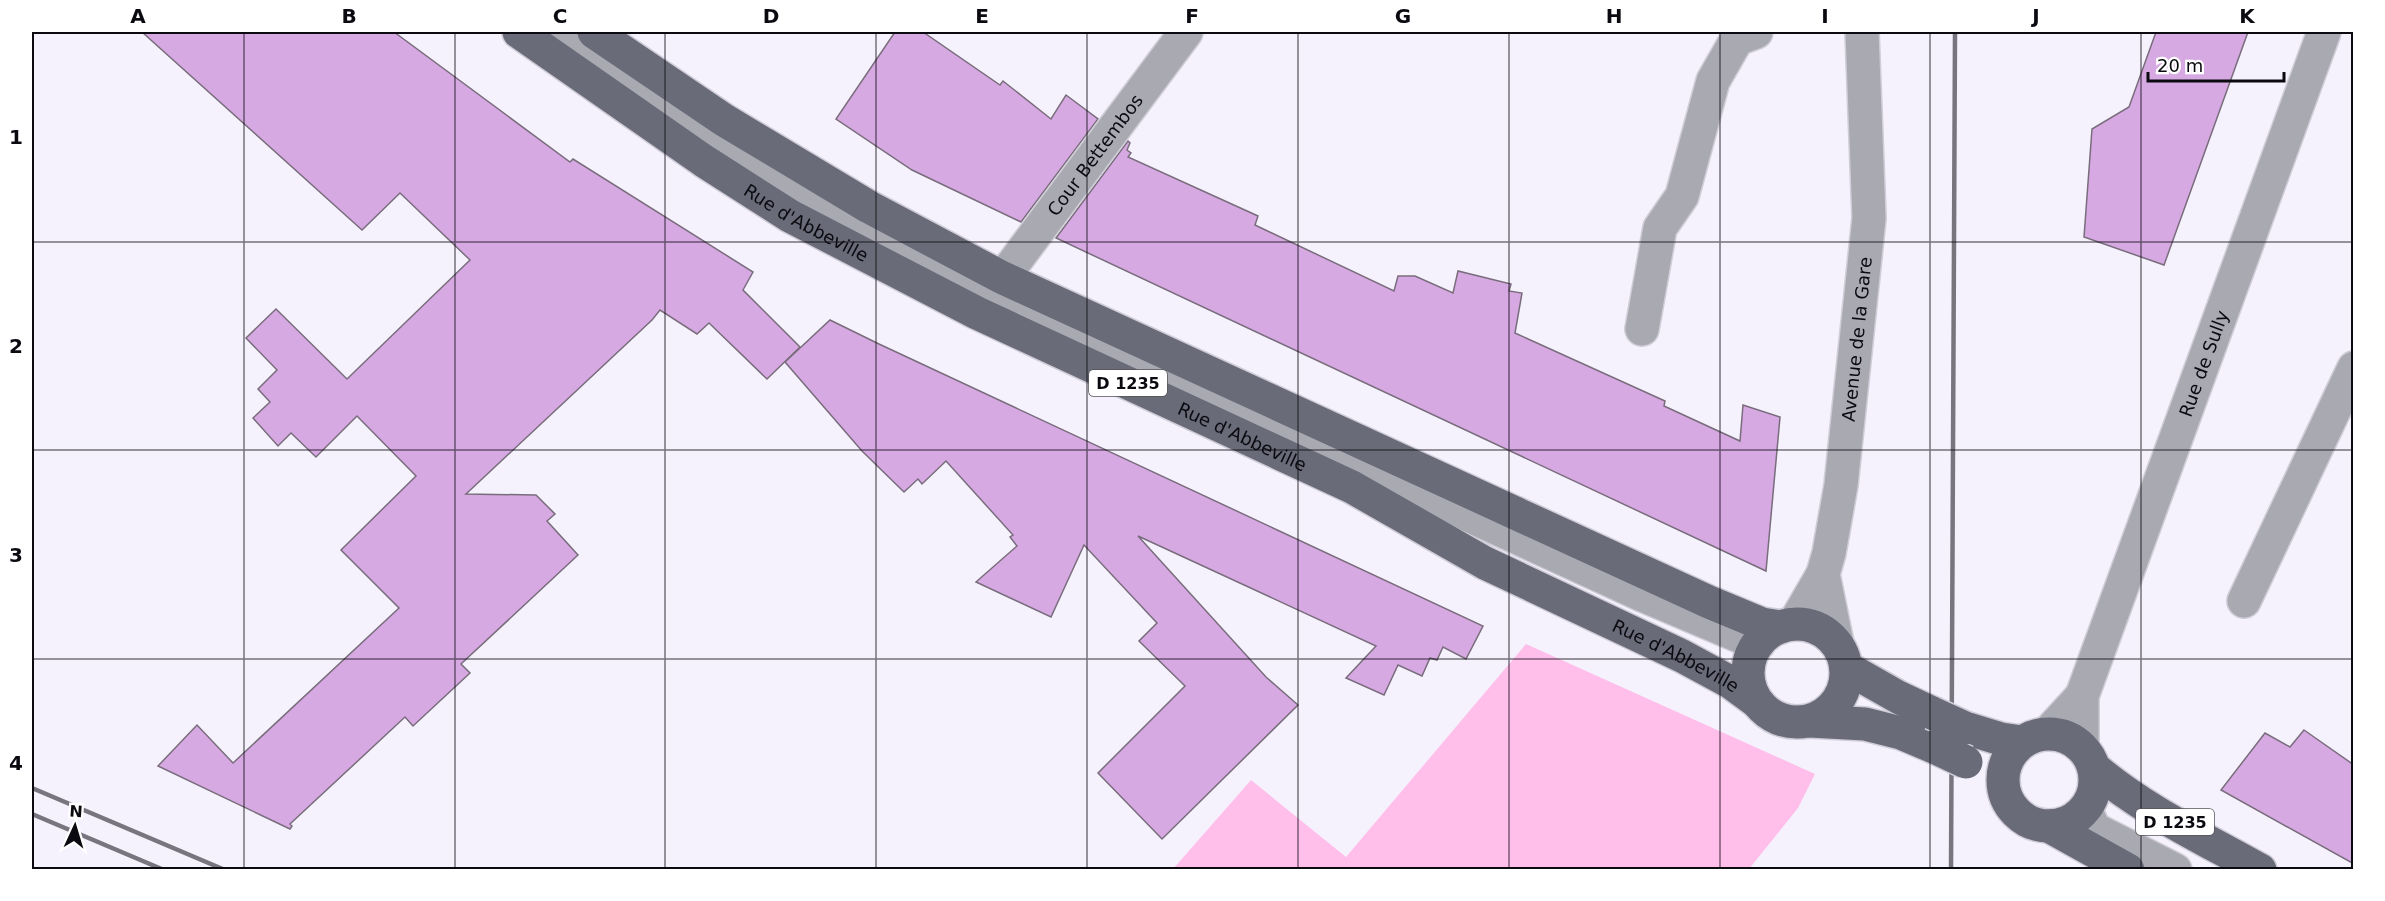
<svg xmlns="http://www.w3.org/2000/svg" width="2385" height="901" font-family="'DejaVu Sans',sans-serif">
	<rect width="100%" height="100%" fill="#f5f2fe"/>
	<path fill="#ffbfea" d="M1526,644L1815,774L1798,808L1749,869H1173L1251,780L1346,857Z"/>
	<g fill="#d7a9e3" stroke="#796d7c" stroke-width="1.5">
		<path d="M142,32H394L570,162L573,159L753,272L743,290L800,347L767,379L709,323L697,334L660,310L652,320L466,494L536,495L555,514L547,521L578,555L461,664L470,673L413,726L405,717L290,824L292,826L290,829L158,766L197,725L233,763L399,608L341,550L416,476L357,416L316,457L291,433L278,446L253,418L270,402L258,389L277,370L246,338L276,309L347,379L470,260L400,193L362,230Z"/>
		<path d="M895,32H923L1000,85L1003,81L1051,119L1066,95L1098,119L1021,222L912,170L836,119Z"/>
		<path d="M2156,32H2248L2164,265L2084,237L2092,129L2129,107Z"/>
		<path d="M1128,141L1130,143L1127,150L1131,153L1128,157L1258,216L1255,225L1394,291L1398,276H1415L1453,293L1458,271L1511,284L1509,291L1522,293L1515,333L1665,401L1664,406L1740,441L1743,405L1780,417L1766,571L1056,238Z"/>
		<path d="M830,320L879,344L1483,626L1466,659L1443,647L1437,660L1430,658L1422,676L1398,665L1384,695L1346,678L1376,646L1138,536L1266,677L1298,705L1162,839L1098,773L1185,686L1139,641L1157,623L1084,545L1051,617L976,582L1017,546L1010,537L1013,535L946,461L922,484L918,479L904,492L862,451L785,362Z"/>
		<path d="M2304,730L2354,765V864L2221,790L2265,733L2290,747Z"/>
	</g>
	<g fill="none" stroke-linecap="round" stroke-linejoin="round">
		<defs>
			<g id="minor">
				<path d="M556,32L709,141L771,179L989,295L1640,594L1758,644"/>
				<path id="s1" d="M987,299L1186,32"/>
				<path d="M1642,329L1660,228L1682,196L1713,81L1737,39L1756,32"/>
				<path d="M2244,601L2354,368"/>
				<path d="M1794,624L1823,574"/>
				<path id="s2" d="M1837,643L1823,574L1829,553L1841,485L1869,218L1862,32"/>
				<path d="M2048,733L2082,696"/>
				<path id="s3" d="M2082,747V696L2324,32"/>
				<path d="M2085,809L2094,829L2175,870"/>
			</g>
			<g id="major">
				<path id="s4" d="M519,32L704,161L790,216L977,313L1352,487L1485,563L1682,656L1730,682L1756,701"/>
				<path d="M594,32L724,120L869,207L1001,277L1709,602L1762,624L1781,627"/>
				<circle cx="1797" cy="673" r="49"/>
				<path d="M1847,668L1898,697L1932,713"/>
				<path d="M1810,721L1865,724L1901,733L1934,747"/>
				<path d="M1965,728L2001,739L2022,742"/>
				<circle cx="2049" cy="780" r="46"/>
				<path d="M2094,768C2143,810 2203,838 2260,870"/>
				<path d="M2049,826L2128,870"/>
			</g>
		</defs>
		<use href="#minor" stroke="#d0cdd8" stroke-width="36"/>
		<use href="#major" stroke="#d0cdd8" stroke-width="36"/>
		<use href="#minor" stroke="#a8a9b1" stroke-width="33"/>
		<use href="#major" stroke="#696b79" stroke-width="33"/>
		<g stroke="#78757e" stroke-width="4.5">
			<path d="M32,788L225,870"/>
			<path d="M32,814L164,870"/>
			<path d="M1951,870L1955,32"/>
		</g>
		<defs>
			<g id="major-bridge">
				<path d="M1932,713L1965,728"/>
				<path d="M1934,747L1966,762"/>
			</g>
		</defs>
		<use href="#major-bridge" stroke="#d0cdd8" stroke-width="36" stroke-linecap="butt"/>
		<use href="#major-bridge" stroke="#696b79" stroke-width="33"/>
	</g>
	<path fill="none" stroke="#0c0a11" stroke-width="1.5" stroke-opacity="0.55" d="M244,32V870M455,32V870M665,32V870M876,32V870M1087,32V870M1298,32V870M1509,32V870M1720,32V870M1930,32V870M2141,32V870M32,242H2354M32,450H2354M32,659H2354"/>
	<g text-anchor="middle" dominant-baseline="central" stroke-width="4.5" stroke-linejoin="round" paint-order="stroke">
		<g fill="#fff" stroke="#555458" stroke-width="1.5">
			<rect x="1089" y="370" width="78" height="26" rx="4.5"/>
			<rect x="2136" y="809" width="78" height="26" rx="4.5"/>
		</g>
		<g font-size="16" font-weight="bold" fill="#0c0a11">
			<text x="1128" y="383">D 1235</text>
			<text x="2175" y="822">D 1235</text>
		</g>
		<g font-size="18" fill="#0c0a11" stroke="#fff">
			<text stroke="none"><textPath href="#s1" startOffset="180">Cour Bettembos</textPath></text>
			<text stroke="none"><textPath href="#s4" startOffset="345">Rue d'Abbeville</textPath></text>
			<text stroke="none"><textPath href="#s2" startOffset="308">Avenue de la Gare</textPath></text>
			<text stroke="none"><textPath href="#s3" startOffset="405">Rue de Sully</textPath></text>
			<text stroke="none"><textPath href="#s4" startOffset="831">Rue d'Abbeville</textPath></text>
			<text stroke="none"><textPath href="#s4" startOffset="1317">Rue d'Abbeville</textPath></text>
		</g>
	</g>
	<rect width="2385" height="901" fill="none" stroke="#ffffff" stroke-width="66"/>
	<g transform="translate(75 826) rotate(4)" stroke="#ffffff" stroke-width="4.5" paint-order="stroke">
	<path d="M0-4.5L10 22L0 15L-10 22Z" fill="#0c0a11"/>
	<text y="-9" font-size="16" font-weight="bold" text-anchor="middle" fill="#0c0a11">N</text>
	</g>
	<path d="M2148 72v9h136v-9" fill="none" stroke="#0c0a11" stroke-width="3"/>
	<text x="2157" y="72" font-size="18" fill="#0c0a11" stroke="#ffffff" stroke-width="4.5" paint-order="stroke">20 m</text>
	<rect x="33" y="33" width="2319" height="835" fill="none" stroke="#0c0a11" stroke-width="2"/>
	<g font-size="20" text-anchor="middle" font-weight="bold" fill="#0c0a11">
		<text x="138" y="23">A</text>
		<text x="349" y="23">B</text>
		<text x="560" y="23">C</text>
		<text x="771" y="23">D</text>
		<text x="982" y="23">E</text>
		<text x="1192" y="23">F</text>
		<text x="1403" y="23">G</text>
		<text x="1614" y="23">H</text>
		<text x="1825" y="23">I</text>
		<text x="2036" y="23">J</text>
		<text x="2247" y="23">K</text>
		<text x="16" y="144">1</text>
		<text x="16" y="353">2</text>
		<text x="16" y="562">3</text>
		<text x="16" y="770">4</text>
	</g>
</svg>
